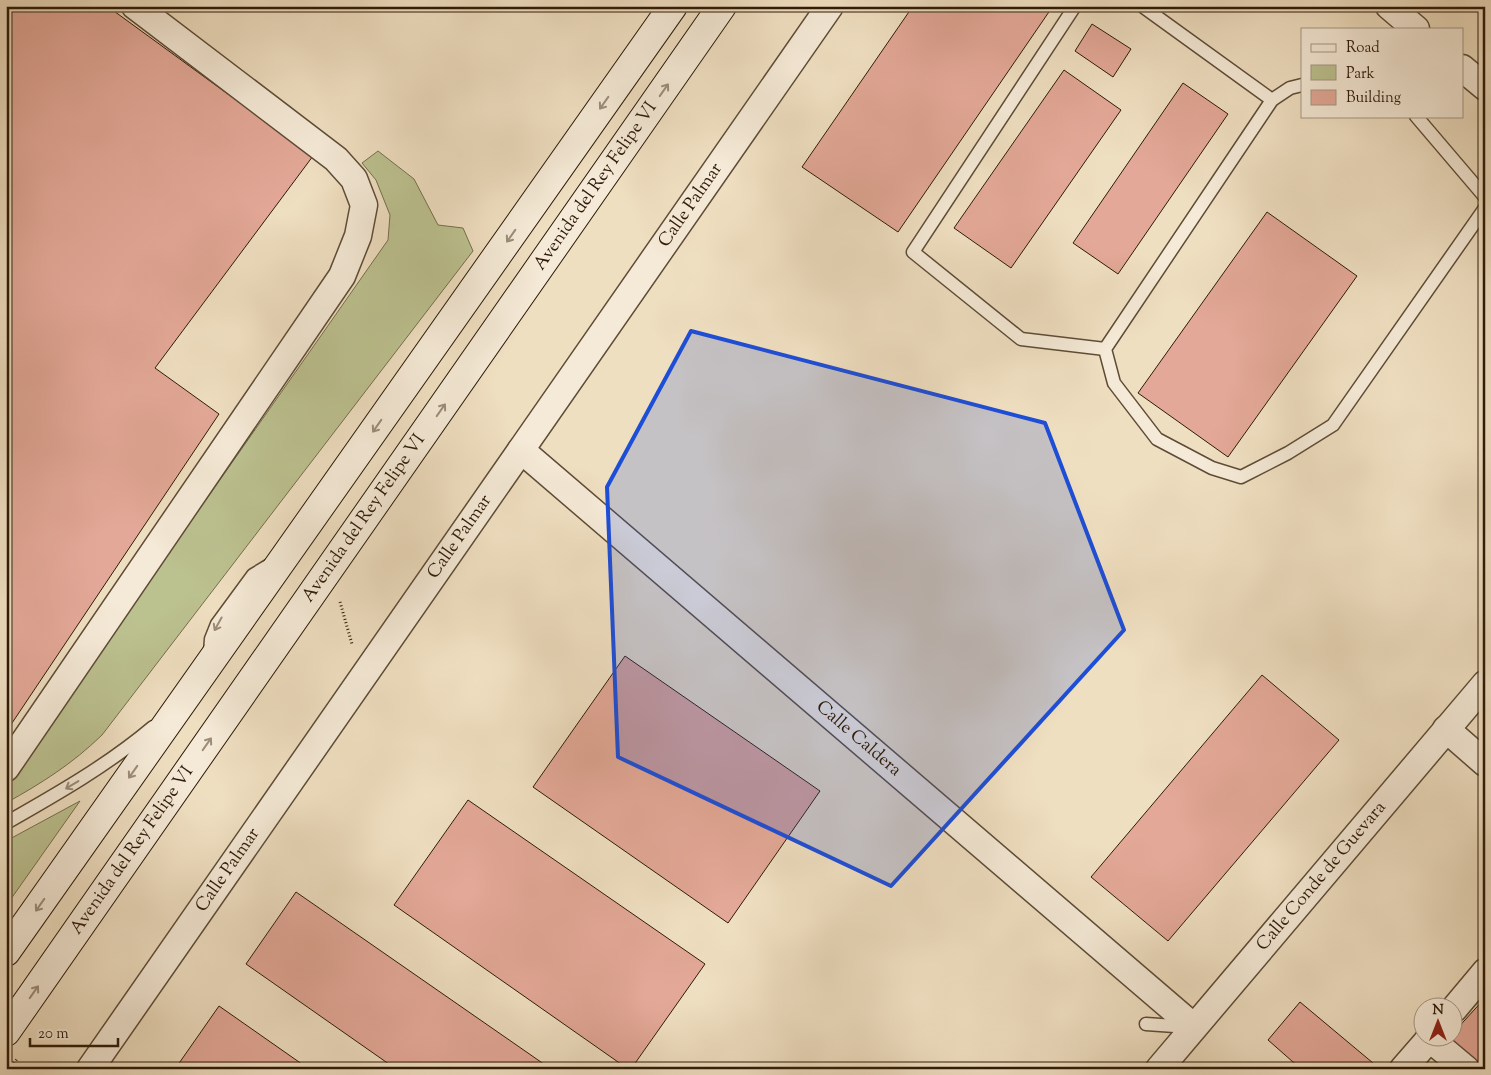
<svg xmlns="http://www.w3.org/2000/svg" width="1491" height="1075" font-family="'Sorts Mill Goudy',serif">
	<rect width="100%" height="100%" fill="#efdfc1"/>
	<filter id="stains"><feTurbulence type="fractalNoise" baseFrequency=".004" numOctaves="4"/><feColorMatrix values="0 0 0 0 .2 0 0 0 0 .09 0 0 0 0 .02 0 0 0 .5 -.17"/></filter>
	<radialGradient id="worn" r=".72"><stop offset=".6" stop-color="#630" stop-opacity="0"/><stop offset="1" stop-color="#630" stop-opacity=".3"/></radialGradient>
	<g fill="#bcc190" stroke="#756e4c">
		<path d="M378,151L414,179L438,225L463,228L473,251L102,735C72,764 42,783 6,803V785L388,240L390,215L376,180L362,163Z"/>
		<path d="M80,801L6,906V841Z"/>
	</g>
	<g fill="#e3a897" stroke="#2e1b09">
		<path d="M6,6H107L313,156L155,368L219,414L6,732Z"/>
		<path d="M913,6H1053L898,232L802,167Z"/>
		<path d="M1092,24L1131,49L1113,77L1075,51Z"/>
		<path d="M1064,70L1121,110L1011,268L954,228Z"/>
		<path d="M1183,83L1228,114L1118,274L1073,243Z"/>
		<path d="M1267,212L1357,276L1228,457L1138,393Z"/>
		<path d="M625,656L820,791L728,923L533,787Z"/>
		<path d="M1262,675L1339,740L1168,941L1091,877Z"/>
		<path d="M468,800L705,964L631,1069H628L394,905Z"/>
		<path d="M296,892L551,1069H396L246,964Z"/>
		<path d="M1485,998V1068L1448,1038H1454V1032Z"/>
		<path d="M1300,1002L1373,1063L1369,1069H1301L1268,1040Z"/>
		<path d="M219,1006L309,1069H175Z"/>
	</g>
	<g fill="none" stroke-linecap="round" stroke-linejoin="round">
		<defs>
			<g id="lane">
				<path d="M1075,6L913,252L1021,339L1105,349"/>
				<path d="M1142,6L1272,100"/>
				<path d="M1302,85L1290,88L1272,100L1105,349L1114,383L1157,439L1212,468L1241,477L1288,453L1333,425L1485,208"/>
				<path d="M1416,116L1485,197"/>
				<path d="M210,653L211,639L217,624L253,575L271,564"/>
				<path d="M6,823C57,794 108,765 153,727"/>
				<path d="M1146,1024L1189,1027"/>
			</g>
			<g id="street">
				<path d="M1389,6L1416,29"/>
				<path d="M1462,68L1485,87"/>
				<path id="s1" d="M521,450L1194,1027"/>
				<path d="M1446,729L1485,763"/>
				<path d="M6,768L342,276L358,236L364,205L354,179L336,159L135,6"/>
				<path d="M1454,1009L1485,972"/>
				<path d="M1429,1038L1466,1069"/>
				<path id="s2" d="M90,1069L830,6"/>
				<path id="s3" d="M1159,1069L1485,684"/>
				<path d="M1403,1069L1430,1038"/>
			</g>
			<g id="secondary">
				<path d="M6,952L673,6"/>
				<path id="s4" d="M6,1032L722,6"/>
			</g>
		</defs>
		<use href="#lane" stroke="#5e4c37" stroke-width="15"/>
		<use href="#street" stroke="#5e4c37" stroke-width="29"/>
		<use href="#secondary" stroke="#2e1b09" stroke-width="30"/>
		<g stroke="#2e1b09" stroke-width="3" stroke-dasharray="1 2.5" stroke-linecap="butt">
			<path d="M340,602L352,644"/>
			<path d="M10,1069L17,1059"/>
		</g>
		<use href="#lane" stroke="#f5ead7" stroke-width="12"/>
		<use href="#street" stroke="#f5ead7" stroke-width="26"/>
		<use href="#secondary" stroke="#f5ead7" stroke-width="28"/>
	</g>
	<defs><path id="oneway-shaft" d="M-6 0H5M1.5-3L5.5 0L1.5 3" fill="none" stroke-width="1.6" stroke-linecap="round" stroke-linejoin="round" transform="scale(1.25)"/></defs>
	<g stroke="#9b8d7a">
		<use href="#oneway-shaft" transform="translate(664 90) rotate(-55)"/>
		<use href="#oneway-shaft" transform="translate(604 103) rotate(125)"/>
		<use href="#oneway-shaft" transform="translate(511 236) rotate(125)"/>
		<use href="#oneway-shaft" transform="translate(441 410) rotate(-55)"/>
		<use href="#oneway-shaft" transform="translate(377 426) rotate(125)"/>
		<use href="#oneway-shaft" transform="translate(218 624) rotate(119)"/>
		<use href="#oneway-shaft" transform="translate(207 744) rotate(-55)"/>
		<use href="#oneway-shaft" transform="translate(133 772) rotate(125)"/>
		<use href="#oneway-shaft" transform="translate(72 785) rotate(149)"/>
		<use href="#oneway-shaft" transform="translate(40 905) rotate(125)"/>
		<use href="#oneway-shaft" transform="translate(34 992) rotate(-55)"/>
	</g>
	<path fill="#1d4ed8" fill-opacity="0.2" stroke="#1d4ed8" stroke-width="4" stroke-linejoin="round" d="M691,331L1045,423L1124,630L891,886L618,757L607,487Z"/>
	<g text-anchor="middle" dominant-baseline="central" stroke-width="5" stroke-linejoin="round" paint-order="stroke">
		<g font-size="18" fill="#2e1b09" stroke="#f5ead7">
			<text stroke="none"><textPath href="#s4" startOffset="1031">Avenida del Rey Felipe VI</textPath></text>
			<text stroke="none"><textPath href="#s2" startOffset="1052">Calle Palmar</textPath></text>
			<text stroke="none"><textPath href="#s4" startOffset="626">Avenida del Rey Felipe VI</textPath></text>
			<text stroke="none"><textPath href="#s2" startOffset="648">Calle Palmar</textPath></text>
			<text stroke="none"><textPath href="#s1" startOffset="444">Calle Caldera</textPath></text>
			<text stroke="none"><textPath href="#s4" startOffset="221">Avenida del Rey Felipe VI</textPath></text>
			<text stroke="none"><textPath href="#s2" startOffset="242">Calle Palmar</textPath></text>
			<text stroke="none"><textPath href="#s3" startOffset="252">Calle Conde de Guevara</textPath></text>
		</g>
	</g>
	<rect width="1491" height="1075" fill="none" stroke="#efdfc1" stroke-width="25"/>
	<rect x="8" y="8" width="1476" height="1060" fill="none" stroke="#2e1b09" stroke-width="2.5"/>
	<rect x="12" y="12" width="1466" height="1050" fill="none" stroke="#2e1b09"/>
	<rect x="1301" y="28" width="162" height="90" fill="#f5ead7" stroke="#a59785"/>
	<rect x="1311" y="44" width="25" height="8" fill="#f5ead7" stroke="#a59785"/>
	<text x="1346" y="52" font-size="15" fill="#2e1b09">Road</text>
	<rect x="1311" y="65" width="25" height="15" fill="#bcc190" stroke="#a59785"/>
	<text x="1346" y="78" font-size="15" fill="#2e1b09">Park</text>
	<rect x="1311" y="90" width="25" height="15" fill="#e3a897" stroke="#a59785"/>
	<text x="1346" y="102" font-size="15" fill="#2e1b09">Building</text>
	<g transform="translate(1438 1022)"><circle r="24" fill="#f5ead7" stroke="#a59785"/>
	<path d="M0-4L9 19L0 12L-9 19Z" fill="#8f2418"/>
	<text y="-8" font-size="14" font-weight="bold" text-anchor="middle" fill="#2e1b09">N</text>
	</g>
	<path d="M30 1038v8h88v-8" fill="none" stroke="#2e1b09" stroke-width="2.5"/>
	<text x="38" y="1038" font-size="15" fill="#2e1b09" stroke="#f5ead7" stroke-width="4" paint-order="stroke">20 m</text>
	<rect width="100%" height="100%" filter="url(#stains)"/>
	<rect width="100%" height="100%" fill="url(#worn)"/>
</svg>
